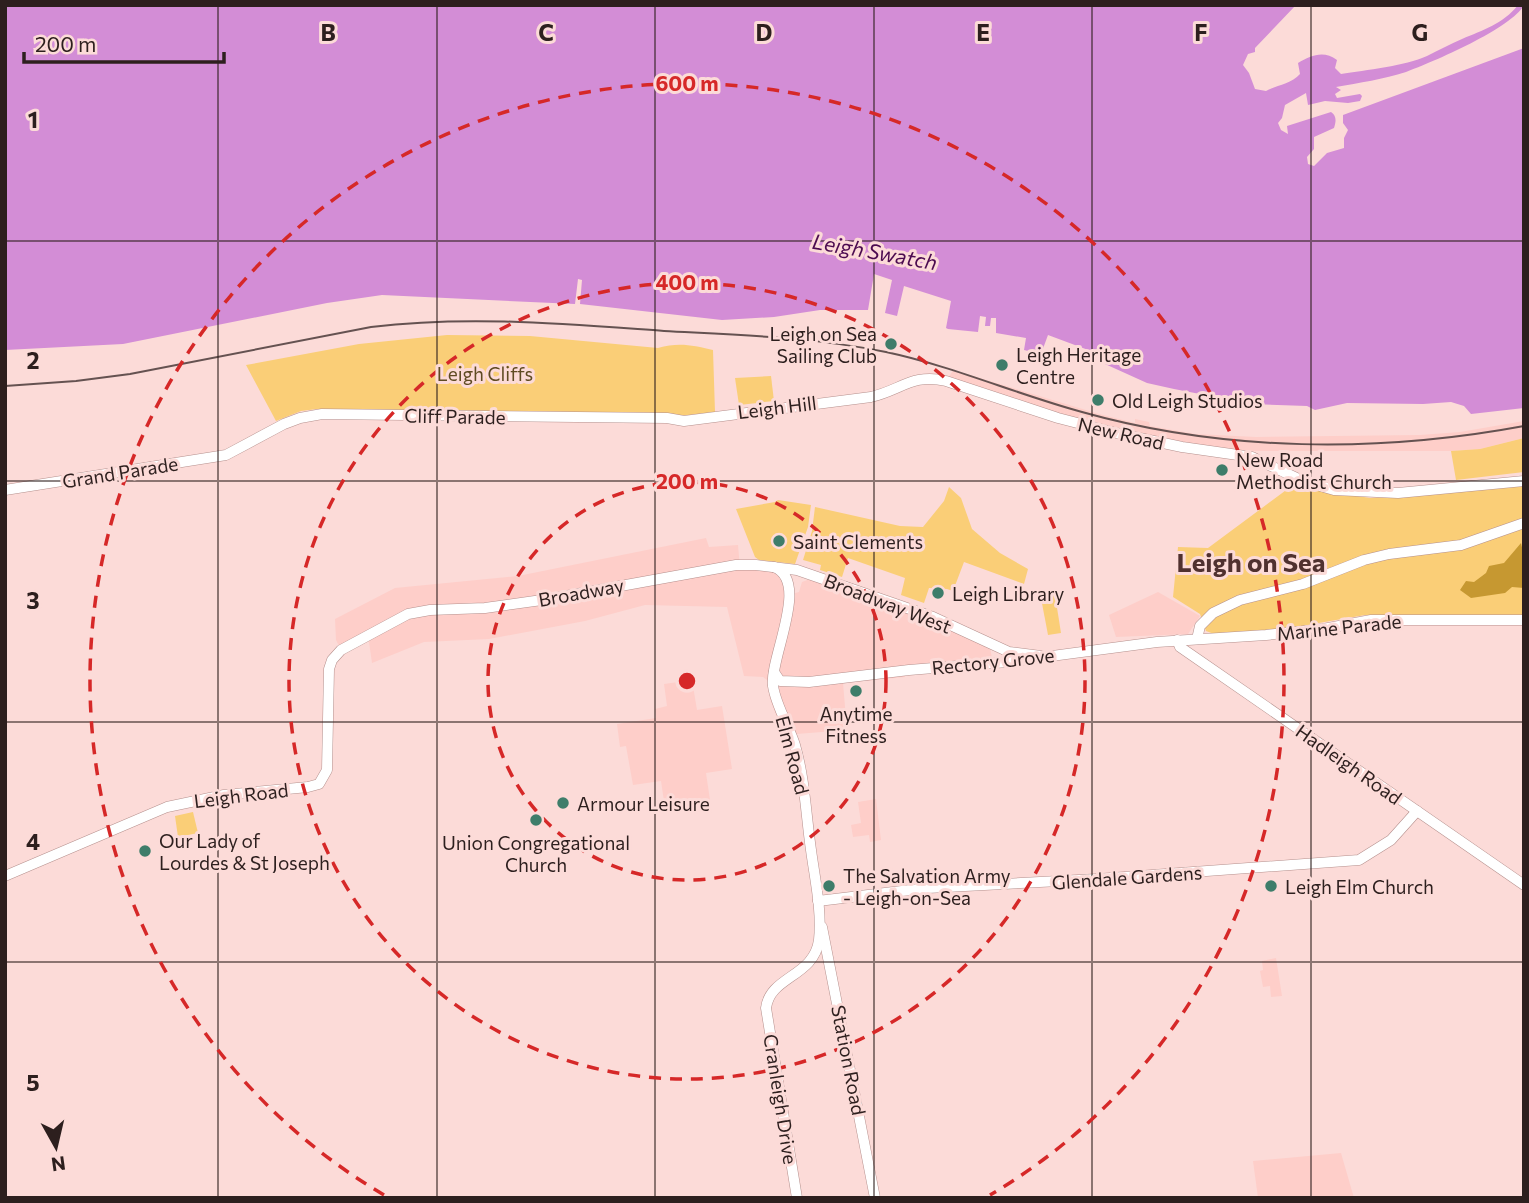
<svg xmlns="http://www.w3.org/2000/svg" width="1529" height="1203" font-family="Commissioner,sans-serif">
	<rect width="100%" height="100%" fill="#fcdbd8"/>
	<g fill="#fecec9">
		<path d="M953,370L1099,414L1135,423V419L1149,422L1150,426L1195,434L1256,437L1420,435L1460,432L1524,421V438L1480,449L1451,451H1254L1207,447L1090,423L948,379Z"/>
		<path d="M706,538L709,547L738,545L740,568L775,571L785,577L788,595L799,592L802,582L810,579L889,605L978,639L990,648L993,663L909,670L905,677L843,683L847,730L784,735L770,699L767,680L763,677L744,676L727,607L645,605L585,621L489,639L424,642L372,663L368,635L341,650L336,640L335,619L395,588L518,576Z"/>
		<path d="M1158,592L1200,616L1188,634L1116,637L1109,615Z"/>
		<path d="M692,680L697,710L722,706L732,769L706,773L710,800L665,808L661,781L633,785L626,746L620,747L617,724L656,718L655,709L667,706L664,684Z"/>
		<path d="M876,799L881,840L870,842L869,835L853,837L851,825L861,823L858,802Z"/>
		<path d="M1276,958L1282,996L1271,997L1270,986L1263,987L1260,971L1263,970L1262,961Z"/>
		<path d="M1341,1153L1354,1198H1258L1253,1161Z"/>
	</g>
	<g fill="#face77">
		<path d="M447,335L530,336L658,348C678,342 693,345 713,350L715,412L681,416L317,409L301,411L276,421L246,365L359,344Z"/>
		<path d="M771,376L774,401L739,405L735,378Z"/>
		<path d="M1524,438V472L1456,480L1451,451L1480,449Z"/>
		<path d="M1524,482V616L1365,615L1290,628L1214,634L1206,631L1200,614L1173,597L1178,547L1208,548L1293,485L1370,498L1437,494Z"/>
		<path d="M949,487L961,498L972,529L1000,553L1028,569L1024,584L964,562L953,591L947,589L929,588L924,603L901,595L905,578L848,558L842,577L820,570L821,565L803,560L812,531L815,507L900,526L923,527L944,501Z"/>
		<path d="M778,500L811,505L808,527L795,564L759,560L755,557L736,509L775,502Z"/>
		<path d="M1055,595L1061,633L1048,635L1041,598Z"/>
		<path d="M193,812L198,833L178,837L175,816Z"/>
	</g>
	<path fill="#c69831" d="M1521,543L1524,556V588L1512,587L1505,593L1471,598L1460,590L1466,581L1474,582L1486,573L1489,566L1504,563Z"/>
	<path fill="#d38dd6" d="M5,5H1296L1255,48V52L1248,54L1243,65L1249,73L1255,89L1266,91C1277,85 1291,84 1300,74L1298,63C1311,55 1324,50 1337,60L1335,68L1341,74C1366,70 1405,66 1427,56C1439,50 1450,44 1462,39C1483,30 1503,24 1518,5H1524C1512,28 1433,62 1406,72C1384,79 1359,83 1336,87L1341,90L1335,94L1337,98L1360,94L1362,96L1360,101L1348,103L1325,101L1308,105L1306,93L1285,105L1282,118L1278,123L1281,130L1288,134L1287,126L1331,112C1337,116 1336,122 1334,128L1314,137V149L1307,157L1308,164L1314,166L1327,153L1344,148V138L1348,130L1343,123V115L1524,48V408L1471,414L1464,406L1451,402L1423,404L1347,403L1315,410L1307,406L1252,404L1174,389L1147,383L1105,364L1107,357L1048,335L1041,354L1024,350L1026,338L996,333V318H991L990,326H985L986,317L980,316L978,332L948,329L946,328L951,301L904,286L897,316L885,313L892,280L874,274L868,310H820L774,317L722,320L580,304L582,280L578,279L575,304L382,295L327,303L123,344L5,350Z"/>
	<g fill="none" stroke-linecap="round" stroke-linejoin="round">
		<defs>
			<g id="secondary">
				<path d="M5,490L226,455L284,424L300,418L322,414L667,418L684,421L871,397C901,390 913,373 946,381L1058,418L1116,433L1182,447L1252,457L1303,481L1334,490L1398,493L1524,481"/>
				<path d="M774,567C811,581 769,659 773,686C776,706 789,726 795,745C805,780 806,815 811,850C815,880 822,910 819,940C814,977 770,976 766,1008L797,1198"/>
				<path d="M1197,639L1200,626L1213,613L1240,600L1303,584L1364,560L1389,554L1461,545L1524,523"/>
				<path d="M1177,640L1180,647L1524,885"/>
				<path d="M774,672L780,681L809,682L909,670L1007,662L1157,642L1266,635L1323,629L1371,620H1524"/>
				<path d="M5,876L167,807L224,795L308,787L319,784L327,770L329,669L332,660L341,650L408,614L430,610L485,608L549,599L736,565H756L797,570L933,617L1009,652L1041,656"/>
				<path d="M818,901L927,888L1097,879L1359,860L1391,840L1417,811"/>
				<path d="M822,927L875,1198"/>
			</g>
		</defs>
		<use href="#secondary" stroke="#b5908d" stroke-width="11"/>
		<use href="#secondary" stroke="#fff" stroke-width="10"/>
		<path stroke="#655251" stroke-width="2" d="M5,386L76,381L130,374L371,327C469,315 566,324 664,331C738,335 813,337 886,352C952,366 1016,394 1082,412C1224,452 1379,453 1524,426"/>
	</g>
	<path fill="none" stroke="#2d1f1e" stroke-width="2" stroke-opacity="0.55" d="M218,5V1198M437,5V1198M655,5V1198M874,5V1198M1092,5V1198M1311,5V1198M5,241H1524M5,481H1524M5,722H1524M5,962H1524"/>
	<g fill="none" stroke="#d62828" stroke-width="3.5" stroke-dasharray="12 9">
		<circle cx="687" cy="681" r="199"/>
		<circle cx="687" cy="681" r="398"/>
		<path d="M384 1195A597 597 0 1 1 990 1195"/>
	</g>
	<g fill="#3e7d6a" stroke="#fcdbd8" stroke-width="2.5">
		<circle cx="891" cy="344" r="7"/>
		<circle cx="1002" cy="365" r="7"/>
		<circle cx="1098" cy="400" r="7"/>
		<circle cx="1222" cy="470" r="7"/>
		<circle cx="779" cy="541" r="7"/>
		<circle cx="938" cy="593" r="7"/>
		<circle cx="856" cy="691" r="7"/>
		<circle cx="563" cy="803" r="7"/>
		<circle cx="536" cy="820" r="7"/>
		<circle cx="145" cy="851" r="7"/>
		<circle cx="829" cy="886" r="7"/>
		<circle cx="1271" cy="886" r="7"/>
	</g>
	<g text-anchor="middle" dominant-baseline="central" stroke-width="6" stroke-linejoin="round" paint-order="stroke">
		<g font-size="19" fill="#2d1f1e" stroke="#fcdbd8" text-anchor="start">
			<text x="877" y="333" text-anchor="end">Leigh on Sea<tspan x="877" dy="22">Sailing Club</tspan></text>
			<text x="1016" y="354">Leigh Heritage<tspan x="1016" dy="22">Centre</tspan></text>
			<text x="1112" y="400">Old Leigh Studios</text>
			<text x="1236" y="459">New Road<tspan x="1236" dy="22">Methodist Church</tspan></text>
			<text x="793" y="541">Saint Clements</text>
			<text x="952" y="593">Leigh Library</text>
			<text x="856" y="713" text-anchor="middle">Anytime<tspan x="856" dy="22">Fitness</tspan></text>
			<text x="577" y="803">Armour Leisure</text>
			<text x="159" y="840">Our Lady of<tspan x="159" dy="22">Lourdes &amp; St Joseph</tspan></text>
			<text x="536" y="842" text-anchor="middle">Union Congregational<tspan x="536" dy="22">Church</tspan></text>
			<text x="843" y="875">The Salvation Army<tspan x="843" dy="22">- Leigh-on-Sea</tspan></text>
			<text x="1285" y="886">Leigh Elm Church</text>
		</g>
		<g font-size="19" fill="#5f4b22" stroke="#fcdbd8">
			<text x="485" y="373">Leigh Cliffs</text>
		</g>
		<g font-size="19" fill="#2d1f1e" stroke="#fcdbd8">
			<text transform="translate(777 407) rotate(-7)">Leigh Hill</text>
			<text transform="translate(455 416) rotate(1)">Cliff Parade</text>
			<text transform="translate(1121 433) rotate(13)">New Road</text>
			<text transform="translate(120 472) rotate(-9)">Grand Parade</text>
			<text transform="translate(581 592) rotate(-10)">Broadway</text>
			<text transform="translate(888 603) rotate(21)">Broadway West</text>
			<text transform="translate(1339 627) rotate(-6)">Marine Parade</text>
			<text transform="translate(993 661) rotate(-6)">Rectory Grove</text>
			<text transform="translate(793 755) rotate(75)">Elm Road</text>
			<text transform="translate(1349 764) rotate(35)">Hadleigh Road</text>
			<text transform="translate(241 795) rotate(-7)">Leigh Road</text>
			<text transform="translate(1127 877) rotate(-4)">Glendale Gardens</text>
			<text transform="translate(849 1060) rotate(79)">Station Road</text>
			<text transform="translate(781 1099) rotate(81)">Cranleigh Drive</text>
		</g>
		<g font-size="21" font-style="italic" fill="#4c0b50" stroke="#fcdbd8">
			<text transform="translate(875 251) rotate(10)">Leigh Swatch</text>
		</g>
		<g font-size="26" font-weight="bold" fill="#50312f" stroke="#fcdbd8">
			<text x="1251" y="561">Leigh on Sea</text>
		</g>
	</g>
	<g font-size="23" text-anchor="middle" font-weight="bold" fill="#2d1f1e" stroke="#fcdbd8" stroke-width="6" stroke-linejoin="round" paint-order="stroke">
		<text x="328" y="41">B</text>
		<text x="546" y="41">C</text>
		<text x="764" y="41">D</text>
		<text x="983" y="41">E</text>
		<text x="1201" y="41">F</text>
		<text x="1420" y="41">G</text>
		<text x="33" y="128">1</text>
		<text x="33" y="369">2</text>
		<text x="33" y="609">3</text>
		<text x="33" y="850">4</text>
		<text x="33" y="1091">5</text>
	</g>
	<circle cx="687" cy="681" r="10" fill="#d62828" stroke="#fcdbd8" stroke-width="3.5"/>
	<g font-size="21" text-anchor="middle" font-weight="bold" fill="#d62828" stroke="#fcdbd8" stroke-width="6" stroke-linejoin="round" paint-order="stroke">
		<text x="687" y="91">600 m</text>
		<text x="687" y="290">400 m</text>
		<text x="687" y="489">200 m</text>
	</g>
	<rect width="1529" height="1203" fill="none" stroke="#2d1f1e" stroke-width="14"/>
	<g transform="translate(56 1147) rotate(172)" stroke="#fcdbd8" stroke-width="5" paint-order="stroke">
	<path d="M0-5L12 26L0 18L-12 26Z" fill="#2d1f1e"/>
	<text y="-10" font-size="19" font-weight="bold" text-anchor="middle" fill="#2d1f1e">N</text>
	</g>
	<path d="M24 52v10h200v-10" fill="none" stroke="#2d1f1e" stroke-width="3.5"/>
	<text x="35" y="52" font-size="21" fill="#2d1f1e" stroke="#fcdbd8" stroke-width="5" paint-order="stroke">200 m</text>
</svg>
